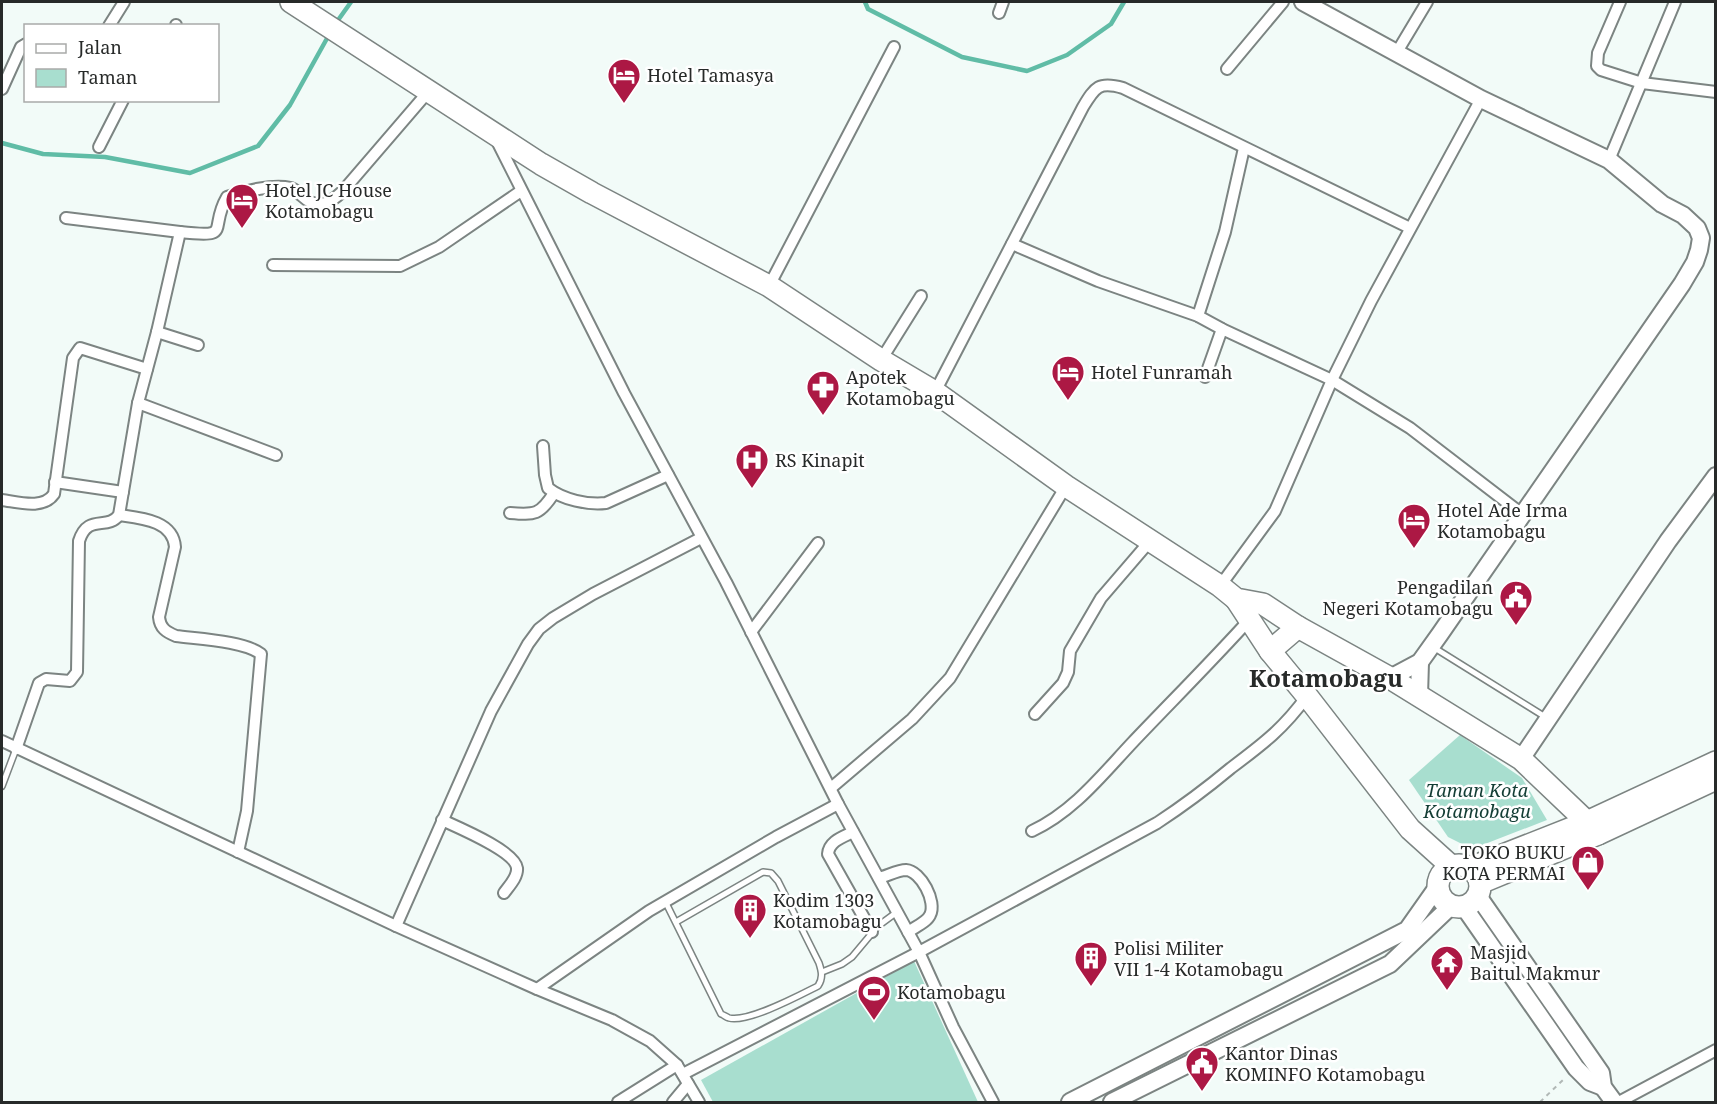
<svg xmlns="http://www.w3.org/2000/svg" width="1717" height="1104" font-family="'Noto Serif',serif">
	<rect width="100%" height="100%" fill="#f2fbf8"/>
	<g fill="#a8decf">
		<path d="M1460,735L1522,778L1547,820L1472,849L1448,837L1409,780Z"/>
		<path d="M914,961L978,1102H713L701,1080Z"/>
	</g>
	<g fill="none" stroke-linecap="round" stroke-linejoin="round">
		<g stroke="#60bca6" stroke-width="4.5">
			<path d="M865,2L868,9L962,57L1027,71L1067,55L1111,24L1124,2"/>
			<path d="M336,23L351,2"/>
			<path d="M2,143L43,154L105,157L190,173L258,146L290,105L330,33"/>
		</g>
		<defs>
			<g id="lane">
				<path d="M1433,647L1547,718"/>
				<path d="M2,786L16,749"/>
				<path d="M665,901L721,1014C724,1015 726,1017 729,1018C748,1023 800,995 818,986C823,978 822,972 819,963L778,881L771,873L763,872L676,922"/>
				<path d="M822,972L842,964L852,957L878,926L897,912"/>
			</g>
			<g id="street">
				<path d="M1620,2L1598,53L1597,66L1601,70L1642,83L1716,92"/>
				<path d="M999,13L1003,2"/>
				<path d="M109,26L124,2"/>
				<path d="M176,26V25"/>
				<path d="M1397,52L1427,2"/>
				<path d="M1227,69L1283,2"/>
				<path d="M2,89L21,47L26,44"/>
				<path d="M496,139L624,393L726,582L838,804L919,952L953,1027L993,1102"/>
				<path d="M99,147L123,100"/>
				<path d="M1609,160L1675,2"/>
				<path d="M66,218L180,232"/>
				<path d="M1012,244L1098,281L1198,316L1222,329L1332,380L1410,428L1522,514"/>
				<path d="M273,265L400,266L439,247L521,191"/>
				<path d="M769,286L894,47"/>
				<path d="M1198,316L1225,232L1244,148"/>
				<path d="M157,332L198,345"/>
				<path d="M881,360L921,296"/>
				<path d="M1205,377L1222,329"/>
				<path d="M935,392L1083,107C1095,87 1099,81 1123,88L1410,228"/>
				<path d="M138,403L276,455"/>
				<path d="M543,446L545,475L548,488C563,500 588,505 606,503L668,475"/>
				<path d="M55,482L123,492"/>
				<path d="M2,500C18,502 43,510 54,494L73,358L80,348L147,369"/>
				<path d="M510,513C535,515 540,515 554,493"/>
				<path d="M119,515C140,518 173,520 175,547L159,617C160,628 166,632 176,636C198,639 244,641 261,654L247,811L238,852"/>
				<path d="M1220,586L1275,511L1332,380L1371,301L1481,99"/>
				<path d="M751,632L818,543"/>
				<path d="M1035,714L1063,683L1068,672L1070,651L1101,598L1150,541"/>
				<path d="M2,741L396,926L537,989L612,1020L650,1041L677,1065L699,1102"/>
				<path d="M16,749L39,683L46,679L70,681L77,672L79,541C88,513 107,531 119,515L138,403L157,332L180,232C234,238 208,230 227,197C246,191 271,184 291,188C296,190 299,193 302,196C317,210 329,204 342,192L428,92"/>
				<path d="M831,788L912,719L950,678L1066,486"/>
				<path d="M442,820C457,827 515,851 517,868C518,877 509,886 504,893"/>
				<path d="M1032,831C1073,812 1102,775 1132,743C1171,702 1212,661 1250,619"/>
				<path d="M853,832C843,837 829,841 828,854L872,932"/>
				<path d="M879,878C887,876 898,870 906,870C921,871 937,902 930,915C927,922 915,927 908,932"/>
				<path d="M396,926L491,711L528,644L539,629L553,618L593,594L701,538"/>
				<path d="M537,989L649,911L776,837L838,804"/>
				<path d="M683,1074L919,952L1157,823C1183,806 1207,788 1231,768C1263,744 1284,728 1307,696"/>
				<path d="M618,1102L677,1065"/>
				<path d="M673,1102L688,1084"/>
				<path d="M1619,1102L1716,1050"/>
			</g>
			<g id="secondary">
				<path d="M1303,2L1481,99L1609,160L1662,204L1683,215L1697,228L1701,238L1699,250L1695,262L1682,284L1440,634L1420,662L1390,678"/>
				<path d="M1419,696L1420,662"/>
				<path d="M1521,759L1668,541L1716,476"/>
				<path d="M1478,896L1601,1073L1603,1087L1614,1102"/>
				<path d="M1464,907L1576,1068L1590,1082L1603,1087"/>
				<path d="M1070,1102L1407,930L1438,886"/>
				<path d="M1112,1102L1390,964L1451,906"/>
			</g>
			<g id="highway">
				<path d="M291,2L541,164L592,193L769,286L881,360L935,392L1066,486L1220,586L1236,599L1263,604L1298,627L1390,678L1521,759L1587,822L1598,834"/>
				<path d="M1236,599L1270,651L1307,696L1410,829L1451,866"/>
				<path d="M1270,651L1298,627"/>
				<circle cx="1459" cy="886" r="21"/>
				<path d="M1470,868L1587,822L1716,762"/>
				<path d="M1480,883L1598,834L1716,779"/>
			</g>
		</defs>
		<use href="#lane" stroke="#7c8482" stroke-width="8"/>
		<use href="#street" stroke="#7c8482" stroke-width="14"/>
		<use href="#secondary" stroke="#7c8482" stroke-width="20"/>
		<use href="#highway" stroke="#7c8482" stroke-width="24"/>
		<path stroke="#b1b8b6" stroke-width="2" stroke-dasharray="4.5 4.5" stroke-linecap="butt" d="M1540,1102L1565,1078"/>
		<use href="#lane" stroke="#fff" stroke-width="5"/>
		<use href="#street" stroke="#fff" stroke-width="10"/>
		<use href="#secondary" stroke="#fff" stroke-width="16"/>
		<use href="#highway" stroke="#fff" stroke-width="21"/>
	</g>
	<defs>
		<symbol id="hotel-pin" viewBox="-11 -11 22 30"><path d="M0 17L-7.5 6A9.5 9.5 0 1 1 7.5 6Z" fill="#ac1844" stroke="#fff"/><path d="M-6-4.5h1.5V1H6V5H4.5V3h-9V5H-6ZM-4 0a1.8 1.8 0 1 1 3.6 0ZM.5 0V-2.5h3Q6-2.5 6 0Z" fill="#fff"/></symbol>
		<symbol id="pharmacy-pin" viewBox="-11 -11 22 30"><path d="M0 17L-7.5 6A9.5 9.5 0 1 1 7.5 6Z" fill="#ac1844" stroke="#fff"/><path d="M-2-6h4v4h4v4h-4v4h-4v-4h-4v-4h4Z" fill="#fff"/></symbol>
		<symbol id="hospital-pin" viewBox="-11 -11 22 30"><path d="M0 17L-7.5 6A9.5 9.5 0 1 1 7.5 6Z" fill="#ac1844" stroke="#fff"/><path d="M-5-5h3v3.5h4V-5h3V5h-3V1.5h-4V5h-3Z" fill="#fff"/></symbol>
		<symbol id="civic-pin" viewBox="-11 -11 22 30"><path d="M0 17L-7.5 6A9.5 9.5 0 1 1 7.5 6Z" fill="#ac1844" stroke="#fff"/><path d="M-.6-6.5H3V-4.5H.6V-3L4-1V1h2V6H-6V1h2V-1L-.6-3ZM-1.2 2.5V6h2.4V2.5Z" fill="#fff"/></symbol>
		<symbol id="shop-pin" viewBox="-11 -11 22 30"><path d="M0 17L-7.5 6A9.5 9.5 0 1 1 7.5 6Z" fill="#ac1844" stroke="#fff"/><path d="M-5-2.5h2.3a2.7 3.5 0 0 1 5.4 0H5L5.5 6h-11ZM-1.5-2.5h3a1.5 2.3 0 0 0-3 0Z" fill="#fff"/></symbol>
		<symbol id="building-pin" viewBox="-11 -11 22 30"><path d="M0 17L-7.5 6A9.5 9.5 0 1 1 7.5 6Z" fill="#ac1844" stroke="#fff"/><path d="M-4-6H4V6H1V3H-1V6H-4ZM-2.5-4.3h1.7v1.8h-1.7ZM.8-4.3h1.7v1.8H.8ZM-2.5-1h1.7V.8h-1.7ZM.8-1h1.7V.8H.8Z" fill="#fff"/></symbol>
		<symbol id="temple-pin" viewBox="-11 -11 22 30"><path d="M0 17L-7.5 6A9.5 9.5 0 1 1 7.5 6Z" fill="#ac1844" stroke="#fff"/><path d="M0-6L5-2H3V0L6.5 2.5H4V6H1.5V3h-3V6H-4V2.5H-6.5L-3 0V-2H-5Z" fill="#fff"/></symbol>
		<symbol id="stadium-pin" viewBox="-11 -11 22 30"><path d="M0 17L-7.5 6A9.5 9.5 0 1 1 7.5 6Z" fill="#ac1844" stroke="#fff"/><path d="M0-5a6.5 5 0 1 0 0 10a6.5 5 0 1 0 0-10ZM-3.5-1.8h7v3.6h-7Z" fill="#fff"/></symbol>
	</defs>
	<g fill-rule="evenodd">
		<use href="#hotel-pin" x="605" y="56" width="38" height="52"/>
		<use href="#hotel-pin" x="223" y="181" width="38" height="52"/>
		<use href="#hotel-pin" x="1049" y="353" width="38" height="52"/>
		<use href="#pharmacy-pin" x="804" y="368" width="38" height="52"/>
		<use href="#hospital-pin" x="733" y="441" width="38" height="52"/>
		<use href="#hotel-pin" x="1395" y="501" width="38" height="52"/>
		<use href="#civic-pin" x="1497" y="578" width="38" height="52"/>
		<use href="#shop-pin" x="1569" y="843" width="38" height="52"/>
		<use href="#building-pin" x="731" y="891" width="38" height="52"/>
		<use href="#building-pin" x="1072" y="939" width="38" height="52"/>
		<use href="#temple-pin" x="1428" y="943" width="38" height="52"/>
		<use href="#stadium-pin" x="855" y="973" width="38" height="52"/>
		<use href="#civic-pin" x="1183" y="1044" width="38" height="52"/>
	</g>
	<g text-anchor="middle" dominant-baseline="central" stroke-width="5" stroke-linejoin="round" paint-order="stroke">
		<g font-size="18" fill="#272a29" stroke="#fff" text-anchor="start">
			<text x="647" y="75">Hotel Tamasya</text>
			<text x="265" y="190">Hotel JC House<tspan x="265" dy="21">Kotamobagu</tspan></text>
			<text x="1091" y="372">Hotel Funramah</text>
			<text x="846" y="377">Apotek<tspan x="846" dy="21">Kotamobagu</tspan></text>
			<text x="775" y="460">RS Kinapit</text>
			<text x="1437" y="510">Hotel Ade Irma<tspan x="1437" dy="21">Kotamobagu</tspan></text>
			<text x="1493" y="587" text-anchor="end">Pengadilan<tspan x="1493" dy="21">Negeri Kotamobagu</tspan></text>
			<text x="1565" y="852" text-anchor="end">TOKO BUKU<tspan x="1565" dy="21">KOTA PERMAI</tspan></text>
			<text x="773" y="900">Kodim 1303<tspan x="773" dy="21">Kotamobagu</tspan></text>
			<text x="1114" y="948">Polisi Militer<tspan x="1114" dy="21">VII 1-4 Kotamobagu</tspan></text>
			<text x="1470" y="952">Masjid<tspan x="1470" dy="21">Baitul Makmur</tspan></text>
			<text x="897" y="992">Kotamobagu</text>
			<text x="1225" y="1053">Kantor Dinas<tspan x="1225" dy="21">KOMINFO Kotamobagu</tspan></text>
		</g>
		<g font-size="18" font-style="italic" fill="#133d34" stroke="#fff">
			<text x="1477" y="790">Taman Kota<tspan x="1477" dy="21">Kotamobagu</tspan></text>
		</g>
		<g font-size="24" font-weight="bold" fill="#272a29" stroke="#fff">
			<text x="1326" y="677">Kotamobagu</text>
		</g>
	</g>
	<rect width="1717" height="1104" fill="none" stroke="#272a29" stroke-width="6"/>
	<rect x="24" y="24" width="195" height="78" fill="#ffffff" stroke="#a9aaa9" stroke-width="1.5"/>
	<rect x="36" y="44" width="30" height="9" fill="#ffffff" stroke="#a9aaa9" stroke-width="1.5"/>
	<text x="78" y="54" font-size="18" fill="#272a29">Jalan</text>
	<rect x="36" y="69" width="30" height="18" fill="#a8decf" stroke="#a9aaa9" stroke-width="1.5"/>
	<text x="78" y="84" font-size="18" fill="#272a29">Taman</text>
</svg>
